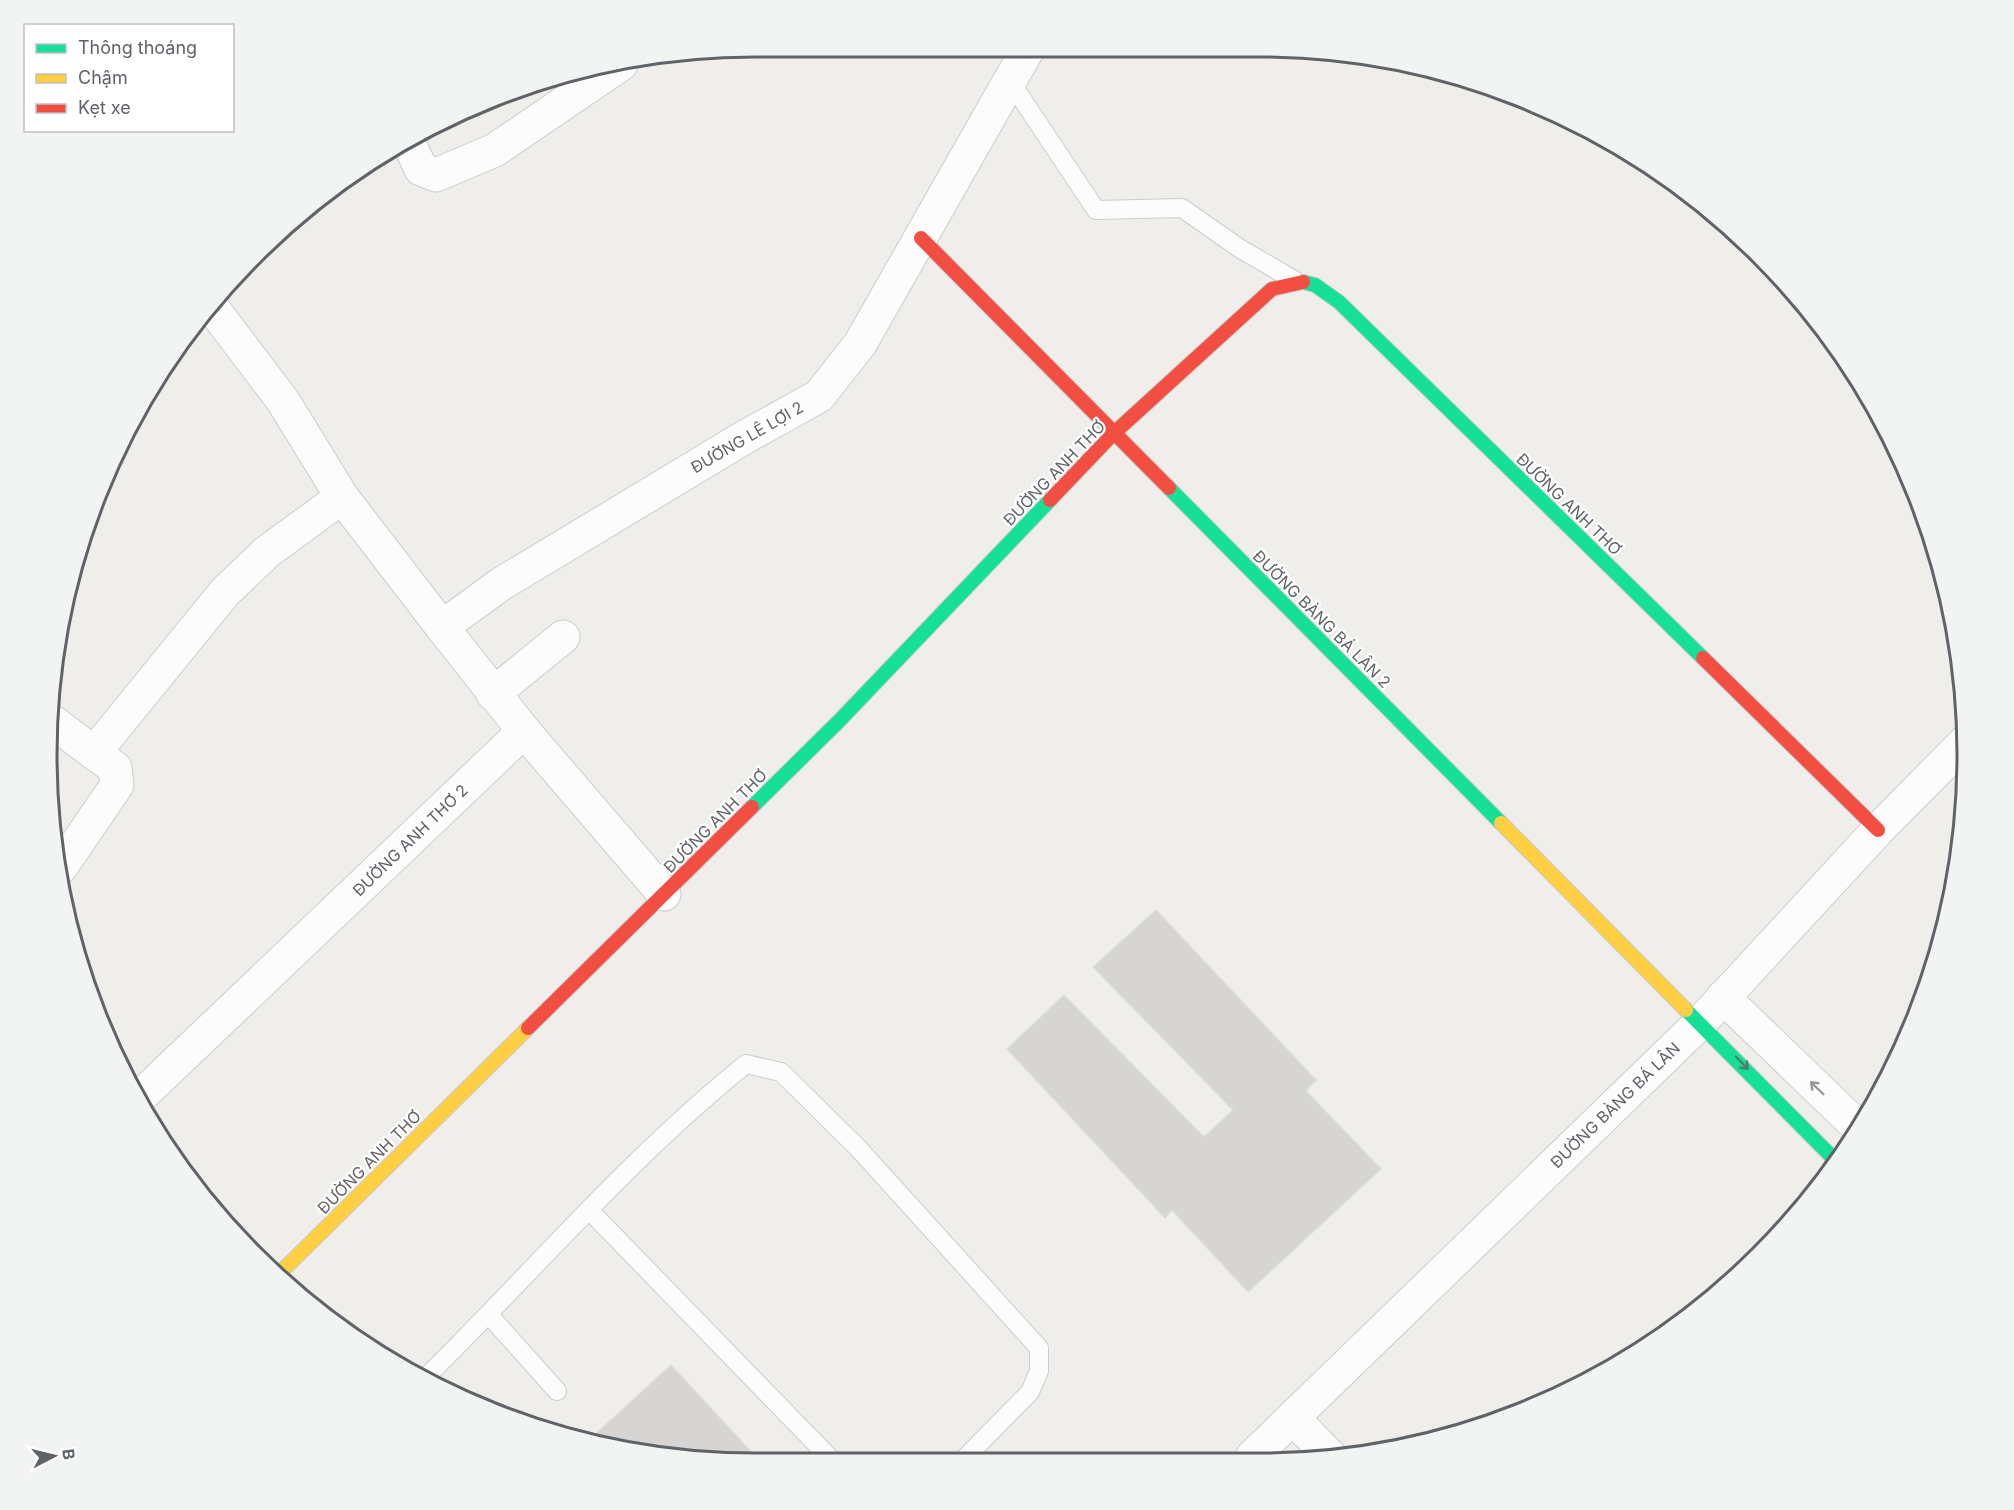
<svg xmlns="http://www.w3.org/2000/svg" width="2014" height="1510" font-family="Inter,sans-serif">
	<rect width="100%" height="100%" fill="#efeeea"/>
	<g fill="#d6d5d3" stroke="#deddd9" stroke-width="1.5">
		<path d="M1156,910L1316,1080L1306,1091L1381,1169L1248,1292L1172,1210L1165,1218L1007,1049L1064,995L1204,1137L1233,1110L1093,967Z"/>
		<path d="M671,1365L756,1457H663L589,1440Z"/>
	</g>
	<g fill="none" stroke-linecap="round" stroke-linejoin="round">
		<defs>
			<g id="lane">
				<path d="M1010,81L1096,210L1182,208L1239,248L1294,280"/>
				<path d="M589,1210L829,1457"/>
				<path d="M489,1315L557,1391"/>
				<path d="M424,1379C531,1274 629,1158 746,1064L781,1072L858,1148L1039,1348V1371L1030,1392L966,1457"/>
			</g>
			<g id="street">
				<path d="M407,139L421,169L436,175L495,150L621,64"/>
				<path d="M211,306L283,401L342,497"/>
				<path d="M493,694L563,637"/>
				<path d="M53,722L94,753"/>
				<path d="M524,731L442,627L501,584L745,437L819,396L860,344L1029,47"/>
				<path d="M61,867L117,785L115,768L94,753L225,592L267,552L342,497L442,627"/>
				<path d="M1723,997L1859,1128"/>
				<path d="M140,1097L524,731L664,894"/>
				<path d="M1293,1418L1331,1457"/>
				<path d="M1252,1457L1701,1022L1878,830L1966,741"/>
			</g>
			<g id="fast">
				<path d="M1303,282L1315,285L1339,302L1703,658"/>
				<path d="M1169,488L1501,823"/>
				<path d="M752,807L840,720L1050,500"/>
				<path d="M1686,1010L1837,1162"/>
			</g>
			<g id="slow">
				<path d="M1501,823L1686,1010"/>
				<path d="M278,1275L528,1028"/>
			</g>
			<g id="jam">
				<path d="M921,238L1169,488"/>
				<path d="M1050,500L1113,434L1272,289L1303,282"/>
				<path d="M1703,658L1878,830"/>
				<path d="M528,1028L752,807"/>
			</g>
		</defs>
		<use href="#lane" stroke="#cbcccc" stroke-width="20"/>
		<use href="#street" stroke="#cbcccc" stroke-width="35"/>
		<use href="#fast" stroke="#cacacb" stroke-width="16"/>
		<use href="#slow" stroke="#cacacb" stroke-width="16"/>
		<use href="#jam" stroke="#cacacb" stroke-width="16"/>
		<use href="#lane" stroke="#fdfcfc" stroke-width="18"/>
		<use href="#street" stroke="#fdfcfc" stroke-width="33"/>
		<use href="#fast" stroke="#16e098" stroke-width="14"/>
		<use href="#slow" stroke="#ffcf43" stroke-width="14"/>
		<use href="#jam" stroke="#f24e42" stroke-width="14"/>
	</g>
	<defs><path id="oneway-shaft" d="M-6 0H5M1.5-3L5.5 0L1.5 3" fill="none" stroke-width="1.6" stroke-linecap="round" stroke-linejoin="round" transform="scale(1.5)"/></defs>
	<use stroke="#507c72" href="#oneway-shaft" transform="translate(1742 1063) rotate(46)"/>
	<use stroke="#96999c" href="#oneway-shaft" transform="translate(1817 1088) rotate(-136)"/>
	<g text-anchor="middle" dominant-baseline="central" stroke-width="4.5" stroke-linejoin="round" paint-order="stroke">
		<g font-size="16" fill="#5f6368" stroke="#fff">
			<text transform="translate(747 437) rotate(-30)">ĐƯỜNG LÊ LỢI 2</text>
			<text transform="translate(1054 473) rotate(-46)">ĐƯỜNG ANH THƠ</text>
			<text transform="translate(1569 504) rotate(44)">ĐƯỜNG ANH THƠ</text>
			<text transform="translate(1322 619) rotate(45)">ĐƯỜNG BÀNG BÁ LÂN 2</text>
			<text transform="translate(715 821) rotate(-45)">ĐƯỜNG ANH THƠ</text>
			<text transform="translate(410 840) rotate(-44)">ĐƯỜNG ANH THƠ 2</text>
			<text transform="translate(1615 1105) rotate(-44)">ĐƯỜNG BÀNG BÁ LÂN</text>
			<text transform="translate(369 1162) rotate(-45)">ĐƯỜNG ANH THƠ</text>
		</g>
	</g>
	<path d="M0 0H2014V1510H0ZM755 57H1259A698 698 0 0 1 1957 755V755A698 698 0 0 1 1259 1453H755A698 698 0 0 1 57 755V755A698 698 0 0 1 755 57Z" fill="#f2f3f3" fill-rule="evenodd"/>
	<path fill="none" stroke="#5f6368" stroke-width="3" d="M755 57H1259A698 698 0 0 1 1957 755V755A698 698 0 0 1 1259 1453H755A698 698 0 0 1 57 755V755A698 698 0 0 1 755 57Z"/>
	<rect x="24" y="24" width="210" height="108" fill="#ffffff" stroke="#bfc1c3" stroke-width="1.5"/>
	<rect x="36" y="44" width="30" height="9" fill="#16e098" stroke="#bfc1c3" stroke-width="1.5"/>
	<text x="78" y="54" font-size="18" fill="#5f6368">Thông thoáng</text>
	<rect x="36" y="74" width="30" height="9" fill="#ffcf43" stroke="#bfc1c3" stroke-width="1.5"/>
	<text x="78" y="84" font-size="18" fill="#5f6368">Chậm</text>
	<rect x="36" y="104" width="30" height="9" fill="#f24e42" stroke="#bfc1c3" stroke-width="1.5"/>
	<text x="78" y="114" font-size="18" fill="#5f6368">Kẹt xe</text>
	<g transform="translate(54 1456) rotate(83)" stroke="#ffffff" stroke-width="4.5" paint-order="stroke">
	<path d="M0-4.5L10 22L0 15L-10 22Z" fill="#5f6368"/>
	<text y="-9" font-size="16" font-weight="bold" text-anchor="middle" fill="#5f6368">B</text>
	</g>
</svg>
